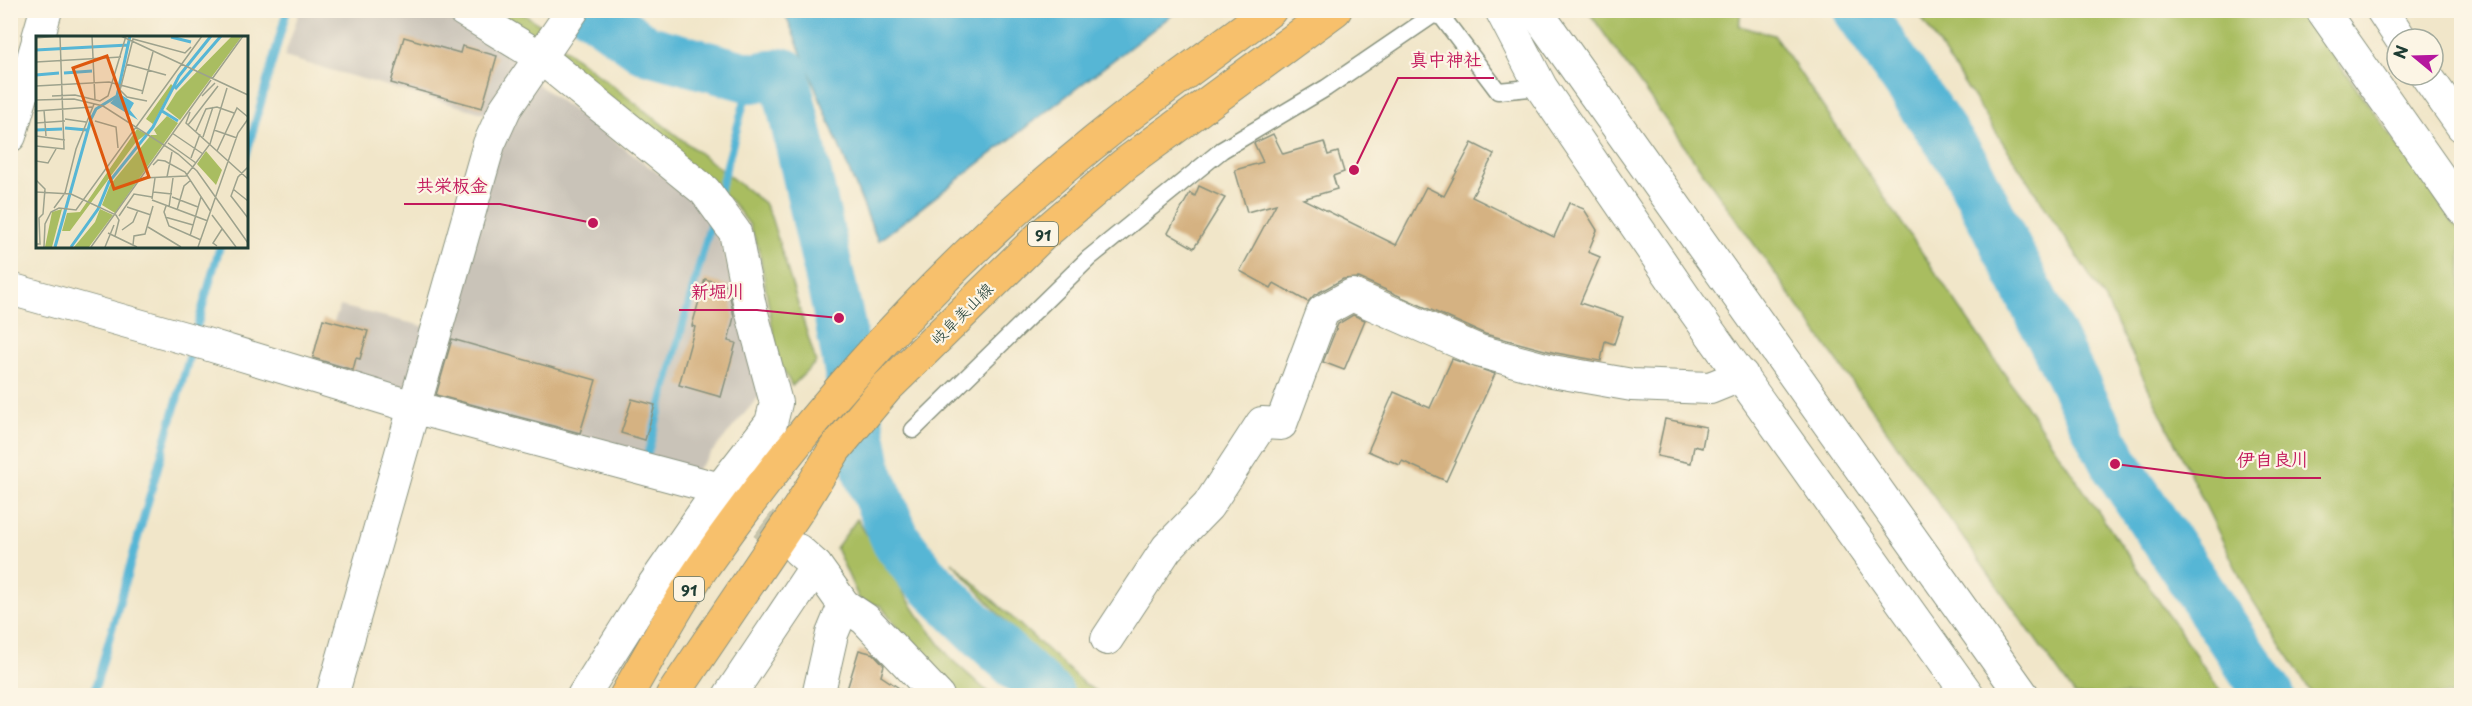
<svg xmlns="http://www.w3.org/2000/svg" width="2472" height="706" font-family="'Playpen Sans','Klee One',sans-serif">
	<rect width="100%" height="100%" fill="#fcf5e5"/>
	<filter id="ink" filterUnits="userSpaceOnUse"><feTurbulence type="fractalNoise" baseFrequency=".0167" numOctaves="2"/><feDisplacementMap in="SourceGraphic" scale="12" xChannelSelector="R" yChannelSelector="G"/><feConvolveMatrix kernelMatrix="1 2 1 2 8 2 1 2 1" color-interpolation-filters="sRGB"/></filter>
	<filter id="wash" filterUnits="userSpaceOnUse"><feTurbulence type="fractalNoise" baseFrequency=".008" numOctaves="4" result="noise"/><feDisplacementMap in="SourceGraphic" scale="24" xChannelSelector="R" yChannelSelector="G"/><feGaussianBlur stdDeviation="1.35" result="paint"/><feColorMatrix in="noise" values="0 0 0 0 0 0 0 0 0 0 0 0 0 0 0 0 0 1.4 0 .05"/><feComposite in="paint" operator="in"/></filter>
	<g filter="url(#wash)">
		<rect width="100%" height="100%" fill="#f1e6c9"/>
		<path fill="#c9c3b8" d="M300,10L447,11L512,53L540,86L697,202L722,245L762,393L695,472L315,370L340,306L427,327L498,140L515,122L284,57Z"/>
		<g fill="#a9bd61" stroke="#647d4a" stroke-width="1.5">
			<path d="M491,11H519L546,29L540,37L526,34Z"/>
			<path d="M1588,11H1741L1739,26L1774,35L2223,695H2075Z"/>
			<path d="M1917,11H2301L2461,233V695H2313L2248,593L2105,299Z"/>
			<path d="M561,46L764,203L771,217L816,362L792,386L778,360L759,250L749,224L732,202L556,57Z"/>
			<path d="M857,519L918,615L951,659L991,695H956L930,673L881,606L860,601L836,548Z"/>
			<path d="M952,562L1083,683L1102,695H1081L1059,681Z"/>
		</g>
		<path fill="#57b6d5" stroke="#3b7a84" stroke-width="1.5" d="M784,11H1177L878,241Z"/>
		<g fill="none" stroke-linecap="round" stroke-linejoin="round">
			<g stroke="#57b6d5" stroke-width="8">
				<path d="M246,156L287,10"/>
				<path d="M718,197L751,78"/>
				<path d="M195,334L220,246"/>
				<path d="M645,463L713,215"/>
				<path d="M93,696L192,347"/>
			</g>
			<g stroke="#57b6d5" stroke-width="50">
				<path d="M590,10L645,49L751,78L784,73L839,318L868,473L896,540L922,575L977,629L1050,696"/>
				<path d="M1858,10L1965,165L2115,464L2270,696"/>
			</g>
		</g>
		<g id="blocks">
			<g fill="#d5b282">
				<path d="M404,37L460,53L462,46L497,56L482,108L391,83Z"/>
				<path d="M1273,134L1283,154L1324,142L1328,155L1338,152L1344,172L1333,176L1337,189L1303,199L1396,245L1426,187L1444,196L1472,143L1494,154L1472,197L1554,237L1569,203L1584,209L1597,230L1588,252L1600,257L1580,303L1623,317L1614,344L1605,341L1601,361L1556,353L1485,334L1359,278L1343,279L1314,295L1308,302L1274,283L1271,288L1240,271L1276,204L1247,212L1235,170L1263,162L1254,143Z"/>
				<path d="M1199,186L1225,198L1194,248L1168,233L1190,193L1195,196Z"/>
				<path d="M705,279L728,286L734,317L728,341L736,343L721,397L679,385L695,327L692,326Z"/>
				<path d="M1353,315L1365,320L1344,370L1323,362L1338,324Z"/>
				<path d="M323,319L368,331L360,359L356,358L353,370L313,358Z"/>
				<path d="M452,339L596,380L580,433L436,395Z"/>
				<path d="M1452,359L1495,374L1446,481L1402,461L1400,465L1368,451L1394,392L1430,408Z"/>
				<path d="M632,399L655,405L645,440L621,433Z"/>
				<path d="M1665,419L1706,427L1702,448L1694,446L1691,463L1657,456Z"/>
				<path d="M859,650L874,654L884,665L881,676L911,696H845Z"/>
			</g>
		</g>
	</g>
	<g filter="url(#ink)">
		<use href="#blocks" fill-opacity="0" stroke="#88927e" stroke-width="1.5"/>
		<g fill="none" stroke-linecap="round" stroke-linejoin="round">
			<path stroke="#c7c4ab" stroke-width="32" stroke-dasharray="32 16" stroke-linecap="butt" d="M725,494L798,550"/>
			<defs>
				<path id="service" d="M913,430L1089,258L1222,150L1326,88L1433,15L1442,17L1498,91L1541,87"/>
				<g id="minor">
					<path d="M463,10L540,57L705,191L735,232L750,306L776,403L771,423L720,489L652,587L583,696"/>
					<path d="M1501,10L1541,87L1686,299L1969,696"/>
					<path d="M2322,10L2462,209"/>
					<path d="M2382,10L2401,39"/>
					<path d="M38,38L46,10"/>
					<path d="M2426,75L2462,126"/>
					<path d="M10,136L38,41"/>
					<path d="M10,289L206,344L413,407L720,489L725,493"/>
					<path d="M798,550L816,566L844,605L865,619L938,696"/>
					<path d="M1107,639L1167,548L1208,506L1262,423L1281,424L1323,311L1352,295L1479,351L1552,371L1632,385L1710,388L1742,375"/>
					<path d="M332,696L489,144L505,109L573,10"/>
					<path d="M729,696L816,566"/>
					<path d="M818,696L832,634L844,605"/>
				</g>
				<path id="tertiary" d="M1535,10L2023,696"/>
				<g id="primary">
					<path d="M626,696C651,653 674,609 702,568C819,400 959,248 1121,121C1170,83 1221,47 1270,10"/>
					<path d="M672,696L799,508L835,449L886,388L1041,236L1125,164L1335,10"/>
				</g>
			</defs>
			<use href="#service" stroke="#88927e" stroke-width="19"/>
			<use href="#minor" stroke="#88927e" stroke-width="34"/>
			<use href="#tertiary" stroke="#88927e" stroke-width="35"/>
			<use href="#primary" stroke="#88927e" stroke-width="35"/>
			<use href="#service" stroke="#fff" stroke-width="16"/>
			<use href="#minor" stroke="#fff" stroke-width="32"/>
			<use href="#tertiary" stroke="#fff" stroke-width="33"/>
			<use href="#primary" stroke="#f7c06c" stroke-width="33"/>
		</g>
	</g>
	<g text-anchor="middle" dominant-baseline="central" stroke-width="4.5" stroke-linejoin="round" paint-order="stroke">
		<g fill="#fcf5e5" stroke="#617469" stroke-width="1.5">
			<rect x="1028" y="222" width="30" height="24" rx="4.5"/>
			<rect x="674" y="577" width="30" height="24" rx="4.5"/>
		</g>
		<g font-size="15" font-weight="bold" fill="#1f3d34">
			<text x="1043" y="234">91</text>
			<text x="689" y="589">91</text>
		</g>
		<g font-size="16" fill="#1f3d34" stroke="#fcf5e5">
			<text transform="translate(961 313) rotate(-45)">岐阜美山線</text>
		</g>
	</g>
	<g transform="translate(36 36)">
		<rect width="212" height="212" fill="#f1e6c9"/>
		<path d="M196,0H206L144,84L130,73L140,57ZM135,48L137,50L117,88L110,83ZM131,80L142,87L79,177L66,169L74,149L115,99H121L118,94ZM101,93L110,98L100,106L34,195H26L31,177L44,176ZM170,115L186,134L180,149L161,128ZM26,173L16,211H9L16,176ZM64,173L77,179L53,211H38L59,186Z" fill="#a9bd61"/>
		<path d="M84,58L98,67L94,74L102,84L74,67Z" fill="#57b6d5"/>
		<path fill="none" stroke="#57b6d5" stroke-width="3" d="M135,1L155,6M0,14L92,9M28,37L56,35M0,39L23,37M139,53L185,0M126,75L142,85M29,92L51,94M0,94L26,93M19,211L55,83L60,73L81,60L94,0M35,211L62,173L73,146L117,91L143,40L175,0"/>
		<path fill="none" stroke="#9da28d" stroke-width="1.5" d="M56,0L59,64M85,0L212,59M0,2L22,0M0,26L85,21M90,28L130,39M176,43L207,0M0,50L73,46L107,55M106,58L117,16M16,60L39,59L64,65L72,60L90,0M166,60L179,47M0,64L38,63L67,70L142,118L161,135L212,207M111,65L91,61L84,54L97,3L149,17L155,11M8,74L10,100M0,75L56,71M154,76L150,87L212,143M29,83L50,86M59,85L80,91L82,112M0,87L29,85M152,89L182,50M178,94L201,102M160,95L170,73L181,71L198,77M136,97L167,118M0,100L29,104M167,101L177,71M132,107L160,127M0,110L28,113L24,0M181,115L201,72L212,81M155,122L164,98M0,125L12,127L20,113M117,129L122,124L129,125L149,136L175,176M212,131L202,141L195,160L212,182M131,141L136,116M107,142L150,140L174,108L191,52M0,144L9,153L7,178L3,182L4,208H0M197,153L212,165M0,156L35,158L80,179L83,184L79,200M117,156L136,158M136,161L162,171M116,163L119,142M116,164L172,185M130,170L128,176L133,190L165,204M91,171L115,179M133,171L137,142M18,172L29,157L40,113L58,68M141,174L148,150L155,144M176,179L200,211M83,180L98,158L116,161M129,181L157,189M112,191L145,211M86,194L97,186L102,174M72,197L101,211M154,200L165,161M97,209L98,200L109,198L117,170M181,210L177,207L186,193M8,211L9,188L15,176L23,172L40,174L166,0M55,211L175,44M69,211L78,189M162,211L202,97L212,83"/>
		<path fill="#de580e" fill-opacity="0.15" stroke="#de580e" stroke-width="3" d="M71,20L113,141L78,153L37,32Z"/>
		<rect width="212" height="212" fill="none" stroke="#1f3d34" stroke-width="3"/>
	</g>
	<path fill="none" stroke="#c2185b" stroke-width="2" d="M1354 170L1398 78H1494M593 223L500 204H404M839 318L757 310H679M2115 464L2225 478H2321"/>
	<g fill="#c2185b" stroke="#fcf5e5" stroke-width="2">
		<circle cx="1354" cy="170" r="6"/>
		<circle cx="593" cy="223" r="6"/>
		<circle cx="839" cy="318" r="6"/>
		<circle cx="2115" cy="464" r="6"/>
	</g>
	<g font-size="18" text-anchor="middle" font-weight="bold" fill="#c2185b" stroke="#fcf5e5" stroke-width="4.5" stroke-linejoin="round" paint-order="stroke">
		<text x="1446" y="66">真中神社</text>
		<text x="452" y="192">共栄板金</text>
		<text x="718" y="298">新堀川</text>
		<text x="2273" y="466">伊自良川</text>
	</g>
	<rect width="2472" height="706" fill="none" stroke="#fcf5e5" stroke-width="36"/>
	<g transform="translate(2415 57) rotate(289)"><circle r="28" fill="#fcf5e5" stroke="#a4ab9e" stroke-width="1.5"/>
	<path d="M0-4.5L10 22L0 15L-10 22Z" fill="#b5179e"/>
	<text y="-9" font-size="16" font-weight="bold" text-anchor="middle" fill="#1f3d34">N</text>
	</g>
</svg>
